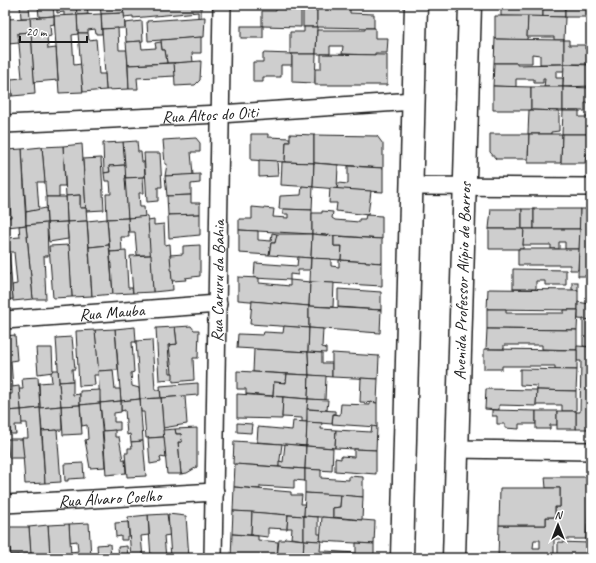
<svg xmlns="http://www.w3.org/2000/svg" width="596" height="563" font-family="Caveat,sans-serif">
	<rect width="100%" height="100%" fill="#fff"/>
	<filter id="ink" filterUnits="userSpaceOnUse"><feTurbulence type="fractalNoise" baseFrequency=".025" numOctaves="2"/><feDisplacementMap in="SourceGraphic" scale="8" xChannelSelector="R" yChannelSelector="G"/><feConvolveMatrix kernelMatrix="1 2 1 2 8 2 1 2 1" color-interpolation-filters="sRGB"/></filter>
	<g filter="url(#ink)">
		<g fill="#cecece" stroke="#1c1c1c" fill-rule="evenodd">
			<path d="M5,5H6L7,19H5Z"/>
			<path d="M20,5H29L30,18H21Z"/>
			<path d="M36,5H53L54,16L39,17L38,6Z"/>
			<path d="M57,5H76L77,15L64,16V12L57,13Z"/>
			<path d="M76,5H87L88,14L77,15Z"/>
			<path d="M100,5H123L124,13L101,14Z"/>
			<path d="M123,5H201V18H198V12L133,18V16L124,17Z"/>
			<path d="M276,5H301V27L262,26V11H276Z"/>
			<rect x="303" y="5" width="14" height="22"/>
			<path d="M317,5H350V13L374,14V28L317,27Z"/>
			<path d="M501,5H543V17L501,16Z"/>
			<rect x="543" y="5" width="22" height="12"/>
			<rect x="565" y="5" width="26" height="12"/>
			<path d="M124,13L125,28L102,29L101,14Z"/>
			<path d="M101,14L102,34H96L95,29L88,30V33H78L77,15Z"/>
			<path d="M77,15L78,34L72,35L74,65L81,64L83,92L59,93L54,16Z"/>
			<path d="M54,16V24L50,25L51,36L47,37L48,49L56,48L58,80L34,82L30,18Z"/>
			<path d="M495,16H528L527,40L495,39Z"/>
			<path d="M528,16L565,17L564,40H554V37H527Z"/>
			<path d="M205,17L204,37L148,41L147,21Z"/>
			<path d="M30,18L31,32L18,33L19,43L8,44L7,19Z"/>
			<path d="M5,19H7L8,38H5Z"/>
			<path d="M142,21L143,41L126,42L125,23Z"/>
			<rect x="241" y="26" width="22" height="12"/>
			<path d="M304,27H317L316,54H290V32H304Z"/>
			<path d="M118,28L119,50H127L129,89L106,90L102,29Z"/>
			<path d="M365,28H375V38H388L387,53H375V55L342,54L343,46H330V54H316L317,30H365Z"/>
			<path d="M31,32L35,94L12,96L11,79L22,78L18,33Z"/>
			<path d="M78,33H88L89,40L96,39L99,74H105L106,90L83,92Z"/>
			<path d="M201,37V53H192L193,62L167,63L165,50H162L161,40Z"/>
			<path d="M5,38H8L12,96H5Z"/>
			<path d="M495,39L564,40V64H540V55L532,54V63H494Z"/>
			<path d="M564,40H569V45H585V49H591V64H564Z"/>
			<path d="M141,41L142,49L156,48L155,43L161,42L162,50H165L167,63L128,65L126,42Z"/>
			<path d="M263,53L292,54V65H281V77H263V82H253V62H263Z"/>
			<path d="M292,54H316L315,83L292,82Z"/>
			<path d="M321,54L387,55V85H315V69H321Z"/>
			<path d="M201,61L200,80L195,85L175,86L174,63Z"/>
			<path d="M174,63L175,76L137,78L138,89H129L128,65Z"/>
			<path d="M494,63H517V65L564,64V71H556V78H563V87H544L545,79H543V83H534V79H516V87L493,86Z"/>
			<path d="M564,64L591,65V86L563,87Z"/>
			<path d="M493,86L531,87V110H493Z"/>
			<path d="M531,87H563V111L531,110Z"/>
			<path d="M563,87L591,88V103H585V111H563Z"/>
			<path d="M529,110L559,111V131L551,132V134H528Z"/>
			<path d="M563,111H579V117H589V111H591V134H562Z"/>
			<path d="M251,134H268V137L290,138V142H286L285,162L251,160Z"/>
			<path d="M290,134L314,135V163L285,162L286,142H290Z"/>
			<path d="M490,134H529L528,159H496L490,152Z"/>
			<path d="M529,134H562L561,163H528Z"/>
			<path d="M562,134H591V154H586L585,163H561Z"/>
			<path d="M314,135L377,136L383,144V168L314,163Z"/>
			<path d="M196,138L200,143V152H191L193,175L165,176L167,164H165L163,140Z"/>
			<path d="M137,141L138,152H141L142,162H144L145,177L125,178L123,142Z"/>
			<path d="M123,142L125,165L109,166L110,172L104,173L103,143Z"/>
			<path d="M82,144L86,208H80V195L66,196L63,146Z"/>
			<path d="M63,146L65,186H59V197H46L42,147Z"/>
			<path d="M42,147L45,182H37L39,210L26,212L22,149Z"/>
			<path d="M22,149L26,225L7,227V217H11L8,174H5V150Z"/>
			<path d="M144,153H160L162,187H158V201L147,202Z"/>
			<path d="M101,158L104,210L86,211L83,159Z"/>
			<path d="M259,160L277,161L278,176L259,177Z"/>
			<path d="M282,162L314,163L313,187L281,185Z"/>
			<path d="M314,163L338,165L337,189L313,187Z"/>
			<path d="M125,165L128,218L107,219L106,194H111L110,181H105L104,173L110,172L109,166Z"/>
			<path d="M348,166L383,168V192L337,189L338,183L348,184Z"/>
			<path d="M200,174V183L191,184V195L167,196L165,176Z"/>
			<path d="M143,177L144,193H139L140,207H144L145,217L128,218L125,178Z"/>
			<path d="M302,186L313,187L312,210L279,209L280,196L301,195Z"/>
			<path d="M330,188L371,191L368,215L336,211L337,203H329Z"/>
			<path d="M80,195V208H86L87,221L67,222L66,196Z"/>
			<path d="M191,195V203H200V214L168,215L167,196Z"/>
			<path d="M46,197H66L67,222L47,223Z"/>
			<path d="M5,201L7,227H5Z"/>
			<path d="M252,207L274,209L273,217L288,218V214H283V209L312,210V234L239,230V219H252Z"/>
			<path d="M46,208L47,223L26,225V212Z"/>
			<path d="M491,209H522V229H489Z"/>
			<rect x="522" y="209" width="12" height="20"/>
			<rect x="534" y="209" width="46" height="20"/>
			<path d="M580,209H591V276H578Z"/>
			<path d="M322,211L333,212L332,218L335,220L359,222V219H365L366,215L382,216V239L312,234V213H322Z"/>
			<path d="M200,214V235L169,238L168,215Z"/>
			<path d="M148,216L151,255H137L135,232H129L128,218Z"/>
			<path d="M128,218L129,237H121L122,251L110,252L107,219Z"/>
			<path d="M107,219L109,245L89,247L87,221Z"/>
			<path d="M154,220V225L164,224L165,245L170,244L173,290L153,292L148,221Z"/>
			<path d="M87,221L92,296L72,297L67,222Z"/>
			<path d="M67,222L68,239L49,242L47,223Z"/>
			<path d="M47,223L48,256H44L46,299H33L26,225Z"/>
			<path d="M26,225L33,299L13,301L12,285L17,284L14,252H9L8,238L20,237L19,226Z"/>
			<path d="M5,227H7L9,252H5Z"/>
			<path d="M489,229H524L523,249H489Z"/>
			<path d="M524,229H580L579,249H565V242H559V249H551V245H523Z"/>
			<path d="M239,230L258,231V240L271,241L272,233L277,234L275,243H271L269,255L239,253Z"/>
			<path d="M277,234H312L311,258L269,255L271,243H275Z"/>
			<path d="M312,234L334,236V246H342L341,260L311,258Z"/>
			<path d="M334,236L382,239V263L341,260L342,246H334Z"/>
			<path d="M69,245L72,297L53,298L49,246Z"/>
			<path d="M109,245L113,294L92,296L89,247Z"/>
			<path d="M200,245V276L185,278L186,280L172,281L170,255L183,254V246Z"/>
			<path d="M518,249H579L578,270H570V265H518Z"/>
			<path d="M126,251L128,288H132L133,293L113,294L110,252Z"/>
			<path d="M5,252H9L11,274L5,275Z"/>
			<path d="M151,255L153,292L133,293L130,256Z"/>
			<path d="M298,257L311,258L310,270H298V275L290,274V280L254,278L255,263L297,266Z"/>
			<path d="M311,258L331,259V266L339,267V260L382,263V286L310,282Z"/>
			<path d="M513,269L566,270V285H545V281H536V289H513Z"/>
			<path d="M11,274L13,299L5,300V275Z"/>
			<path d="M238,277L259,278V283L290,286V280L310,282L309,306L238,300Z"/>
			<path d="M310,282L334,283L333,307L309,306Z"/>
			<rect x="572" y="282" width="6" height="8"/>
			<path d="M338,289L381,292V310L338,307Z"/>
			<path d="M488,289L578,290V310L487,309Z"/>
			<path d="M589,300H591V320L578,319V302L589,304Z"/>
			<path d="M252,301L309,306V328L250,324Z"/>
			<path d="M309,306L381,310L380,333L309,328Z"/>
			<path d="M487,309H506V313H564V310H578L577,330L487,329Z"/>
			<path d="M583,319L591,320V347L583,346Z"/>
			<path d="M191,326L194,330H199L198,358H193L194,380L173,382L169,345L177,344L175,327Z"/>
			<path d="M284,326L309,328L308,352L237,348L238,334L263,335L264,332L283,333Z"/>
			<path d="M135,327L136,342H132L134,372L131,373L132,386L139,388L140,399L121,401L115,329Z"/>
			<path d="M175,327L177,344L168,345L170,373H173V379L159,380L156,328Z"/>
			<path d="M309,328L323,329L322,347L326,348V353L308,352Z"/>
			<path d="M115,329L118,370L98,371L95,330Z"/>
			<path d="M487,329L577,330V350L542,349V345H504V349H486Z"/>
			<path d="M95,330L99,375H94L95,385L79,386L76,331Z"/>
			<path d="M15,335L17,360L11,361L13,390L5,391V336Z"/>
			<path d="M72,337L75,369H72L73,381L59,382L56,338Z"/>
			<path d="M152,340L155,390H160L161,398L140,399L136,341Z"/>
			<path d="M577,346L591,347V429H576V412H580L581,361H577Z"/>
			<path d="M36,348H52L53,372L38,374Z"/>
			<path d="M254,349L308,352L309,375L253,372Z"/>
			<path d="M484,349L577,350V370H555V366H502V369H484Z"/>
			<path d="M308,352L322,353V363H332V377L309,375Z"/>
			<path d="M332,353L379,356L378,379L332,377Z"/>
			<path d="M520,369L577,370L576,391L537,390V386L520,385Z"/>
			<path d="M53,370H58L61,406L40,408L39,383L52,382L51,373Z"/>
			<path d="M113,370L115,389H120L121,401L100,403L98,371Z"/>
			<path d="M237,371L287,374L286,383L274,382L273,396L246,394V389H237Z"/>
			<path d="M287,374L309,375L308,399L273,396L274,382L286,383Z"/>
			<path d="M309,375L326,376L325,400L308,399Z"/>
			<path d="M38,377L40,408L21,410L19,389H23L22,378Z"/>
			<path d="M361,378L378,379L377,403L360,402Z"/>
			<path d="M73,381V395L80,394V405L61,406L59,382Z"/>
			<path d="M198,383V395L161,398L160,386Z"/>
			<path d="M19,386L21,410L5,411V397H8L7,394H12V387Z"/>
			<path d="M486,389L537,390L536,406L499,405V410L485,409Z"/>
			<path d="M100,390V403L80,405V391Z"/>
			<path d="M537,390L576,391V411H562V405H536Z"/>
			<path d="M237,394L283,397L282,419L237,418Z"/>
			<path d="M185,396L187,424L163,428L161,398Z"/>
			<path d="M283,397L308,399L307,422H302V418L282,417Z"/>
			<path d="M161,398L164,437L146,438L144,412H141L140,399Z"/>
			<path d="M140,399L143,441L131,442L130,434L127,435L125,410L121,411V401Z"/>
			<path d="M308,399L328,400L327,410L307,409Z"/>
			<path d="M121,401V412L114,413V422H120V430L103,431L100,403Z"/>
			<path d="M370,402L377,403V427L332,424L333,414L340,415L341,404L370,405Z"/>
			<path d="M100,403L105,467L90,468L85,440L88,439L87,425L82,426L80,405Z"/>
			<path d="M80,405L82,434L63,435L61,406Z"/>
			<path d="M61,406L62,430L42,431L40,408Z"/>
			<path d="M40,408L45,483L25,484L22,438H28L27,423H21V410Z"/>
			<path d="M307,409L335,411V414H333L332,424L307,422Z"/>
			<path d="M21,410L22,425H15L16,434H10V426H5V411Z"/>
			<path d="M492,410L536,411V424H519V429L505,428V424H497V416H492Z"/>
			<path d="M536,411H557V425H550V429H536Z"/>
			<rect x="557" y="411" width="19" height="18"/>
			<path d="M293,421L307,422L306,446L257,442L258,427L292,430Z"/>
			<path d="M307,422L322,423L321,429L336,430L335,448L306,446Z"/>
			<path d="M237,423L252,424L251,433L237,432Z"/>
			<path d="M372,426L377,427L376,450L335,448L336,430L371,432Z"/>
			<path d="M197,428V467L187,473L181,474L178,442H182L181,434H176L175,429Z"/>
			<path d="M175,429L176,434H181L182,442H178L181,474H167L163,430Z"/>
			<path d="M57,430L61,482L45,483L42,431Z"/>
			<path d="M115,430V437H119L123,460H125L126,473L106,475L103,431Z"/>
			<path d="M164,437L166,458L160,457L161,462L150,464L148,438Z"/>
			<path d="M7,439H22L24,458H9Z"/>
			<path d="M143,441L146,476L127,477L125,453H128V448H132L131,442Z"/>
			<path d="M234,441L282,444L279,467L233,464Z"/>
			<path d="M285,444L306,446L305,469L279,467V461L283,462Z"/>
			<path d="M306,446L333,448L332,471L305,469Z"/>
			<path d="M354,449L376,450V474L335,471V458L341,459V456L354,457Z"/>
			<path d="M83,463L84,478L68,479V481H65L64,464Z"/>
			<path d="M235,464L305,469V481L294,480V488L260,486V489L234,487Z"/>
			<path d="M305,469L321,470V478L349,480V476L363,477V497L305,493Z"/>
			<path d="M545,477H590L591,500H589L586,539H554V558H498L499,525H546V517H555V507H560V488H546ZM534,540H540V548H533Z"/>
			<path d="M234,487L291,492V495H302L301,504H305L304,516L233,511Z"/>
			<path d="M500,488H560V507H555V517H546V525H499Z"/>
			<path d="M305,493L341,495L340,507L333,508V517L336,518L304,516Z"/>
			<path d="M341,495L363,497L362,520L333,517V508L340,507Z"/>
			<path d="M233,511L252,512L251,535L232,534Z"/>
			<path d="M252,512L288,515L287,529L268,528V537L251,535Z"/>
			<path d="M167,514L170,535L164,536L166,558H151L148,515Z"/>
			<path d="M168,514L186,516L189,558H171Z"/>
			<path d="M148,515L149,535L141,536L143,558H131L128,517Z"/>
			<path d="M288,515L304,516V540L291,538L292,528H287Z"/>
			<path d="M304,516L318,517V534H321L320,541L304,540Z"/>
			<path d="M322,517L375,521L374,544L320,541Z"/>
			<path d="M128,522L129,536H127V540H121V536L116,537L115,523Z"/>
			<path d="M591,522V558H558V542L590,543Z"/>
			<path d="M89,523L91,558H71V552L78,551L77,541L70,542L69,524Z"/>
			<path d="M69,524L71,555H62L63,558H50L48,525Z"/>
			<path d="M48,525L50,555H45V558H31L29,527Z"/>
			<path d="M8,527H29L31,554L10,555Z"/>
			<path d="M232,534L258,536V540L278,542L277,558H231Z"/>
			<path d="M285,538L304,540L303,558H277L279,540H284Z"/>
			<path d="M304,540L321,541L320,551H325V558H303Z"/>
			<path d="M356,543L374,544V558H325V551L356,553Z"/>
			<path d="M110,544L111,558H98L97,545Z"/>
			<path d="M127,546L128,558H119L118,547Z"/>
			<path d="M5,547H10L11,558H5Z"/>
			<path d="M10,555H18V558H11Z"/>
		</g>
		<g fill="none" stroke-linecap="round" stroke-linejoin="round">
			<defs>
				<g id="minor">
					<path id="s1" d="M5,124L220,114L414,101"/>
					<path d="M412,186L591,187"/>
					<path id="s2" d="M5,320L218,304"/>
					<path d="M456,449L591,451"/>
					<path id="s3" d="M5,504L215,492"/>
					<path id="s4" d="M213,558L222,5"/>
				</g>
				<g id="tertiary">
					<path d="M402,558L416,5"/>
					<path id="s5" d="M454,558L470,5"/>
				</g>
			</defs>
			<use href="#minor" stroke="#1c1c1c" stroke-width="20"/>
			<use href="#tertiary" stroke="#1c1c1c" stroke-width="25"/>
			<use href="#minor" stroke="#fff" stroke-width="17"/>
			<use href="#tertiary" stroke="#fff" stroke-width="22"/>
		</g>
	</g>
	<g text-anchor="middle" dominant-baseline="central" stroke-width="3" stroke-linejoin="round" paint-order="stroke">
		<g font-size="17" fill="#1c1c1c" stroke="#fff">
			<text stroke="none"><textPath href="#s1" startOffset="205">Rua Altos do Oiti</textPath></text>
			<text stroke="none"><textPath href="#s4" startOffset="277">Rua Caruru da Bahia</textPath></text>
			<text stroke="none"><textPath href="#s5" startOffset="277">Avenida Professor Alípio de Barros</textPath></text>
			<text stroke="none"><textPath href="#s2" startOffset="107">Rua Mauba</textPath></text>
			<text stroke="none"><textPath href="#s3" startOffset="105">Rua Álvaro Coelho</textPath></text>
		</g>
	</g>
	<rect width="596" height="563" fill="none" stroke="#fff" stroke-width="20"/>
	<rect x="10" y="10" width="576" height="543" fill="none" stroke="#1c1c1c" stroke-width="1.5" filter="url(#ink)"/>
	<g transform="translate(558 525)" stroke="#ffffff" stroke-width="3" paint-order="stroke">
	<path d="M0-3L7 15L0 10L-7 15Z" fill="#1c1c1c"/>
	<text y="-6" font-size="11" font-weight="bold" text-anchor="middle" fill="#1c1c1c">N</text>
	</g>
	<path d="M20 36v6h67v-6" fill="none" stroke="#1c1c1c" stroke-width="2"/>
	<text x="26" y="36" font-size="12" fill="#1c1c1c" stroke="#ffffff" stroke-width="3" paint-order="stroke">20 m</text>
</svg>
